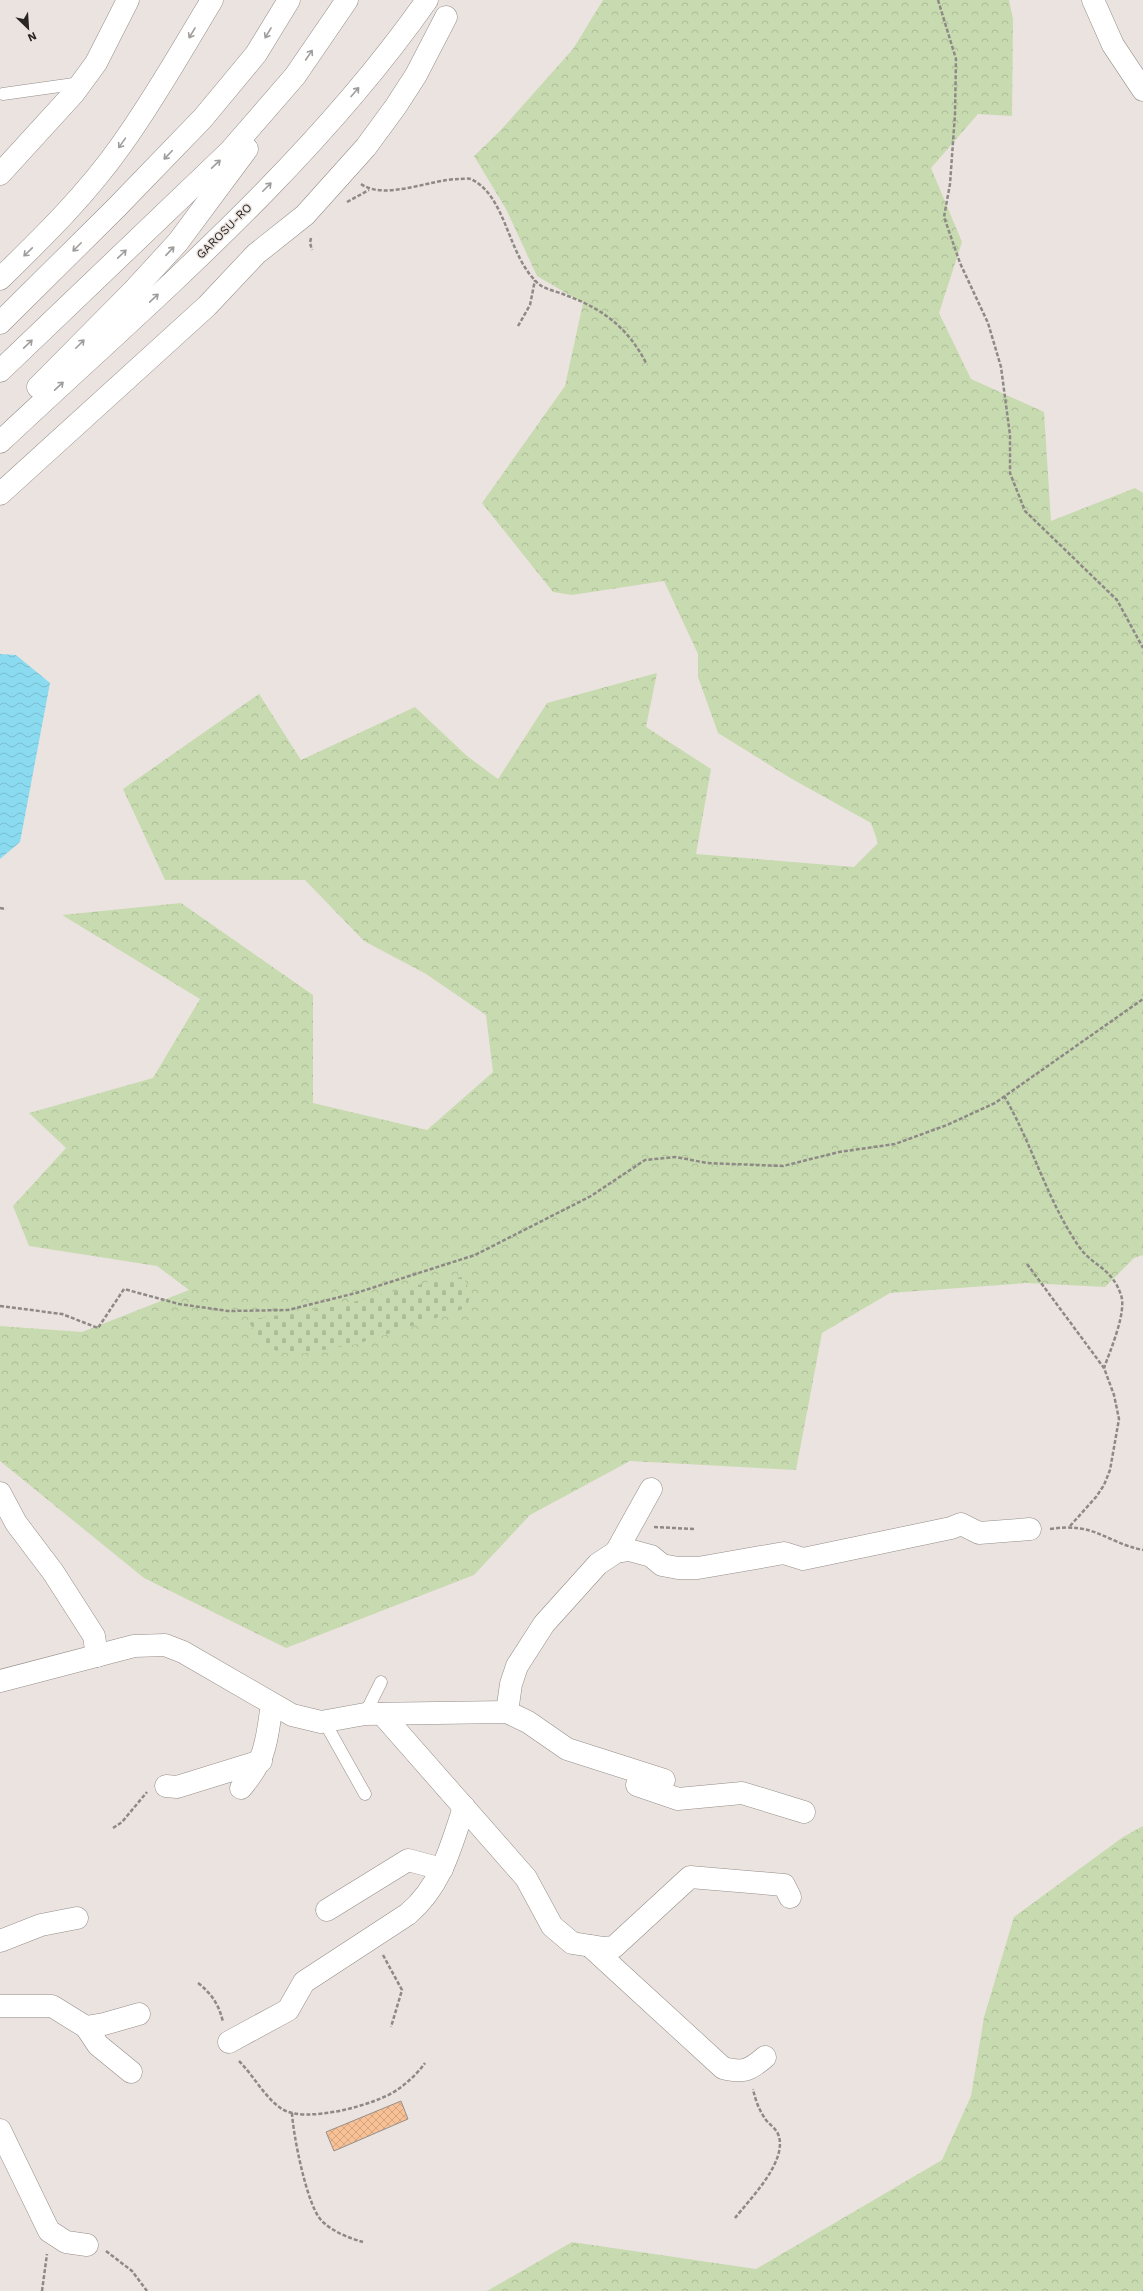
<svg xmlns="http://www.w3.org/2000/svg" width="1143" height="2291" font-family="'Work Sans',sans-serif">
	<defs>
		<pattern id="forest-crowns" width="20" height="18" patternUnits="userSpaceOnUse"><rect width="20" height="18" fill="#c8dbb0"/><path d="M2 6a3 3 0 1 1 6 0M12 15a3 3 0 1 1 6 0" fill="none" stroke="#acbc97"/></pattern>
		<pattern id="cemetery-stones" width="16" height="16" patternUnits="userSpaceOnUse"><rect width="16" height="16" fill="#c8dbb0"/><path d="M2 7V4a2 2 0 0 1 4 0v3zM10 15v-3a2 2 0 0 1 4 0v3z" fill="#acbc97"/></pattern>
		<pattern id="water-waves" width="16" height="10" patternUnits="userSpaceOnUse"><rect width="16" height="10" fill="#8adbf0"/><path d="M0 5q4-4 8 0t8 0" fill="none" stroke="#77bcce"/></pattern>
		<pattern id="building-cross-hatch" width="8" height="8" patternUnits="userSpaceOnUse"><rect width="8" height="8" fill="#f7c095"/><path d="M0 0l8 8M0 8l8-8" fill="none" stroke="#d4a580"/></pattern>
	</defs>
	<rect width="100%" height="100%" fill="#ebe3df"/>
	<g fill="url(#forest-crowns)">
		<path d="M603,0H1009L1013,19L1012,116L978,114L931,168L962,242L939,313L971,379L1044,412L1051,521L1135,488L1143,493V1255L1134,1258L1105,1287L1027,1283L890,1293L822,1333L796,1470L630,1461L530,1515L474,1575L286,1648L144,1578L0,1461V1326L82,1332L189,1290L157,1266L29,1246L13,1206L66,1148L29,1113L153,1078L200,999L62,915L181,903L313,995V1103L427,1130L493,1072L486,1015L426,974L364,941L305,880H165L123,789L259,694L301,760L415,707L467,756L498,779L547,703L657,673L646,727L711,769L696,854L854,867L878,843L871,823L792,779L718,733L698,677V654L664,581L572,595L553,592L482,503L565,386L583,303L537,276L506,209L474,156L499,132L573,49Z"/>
		<path d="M1143,1826V2291H487L572,2242L756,2269L942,2160L971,2096L984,2017L1014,1917L1123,1837Z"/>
	</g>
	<path fill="url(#cemetery-stones)" d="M463,1277L471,1294L466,1308L357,1344L294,1355L263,1347L248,1320L338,1306L433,1281Z"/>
	<path fill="url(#water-waves)" d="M0,654L16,655L50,683L20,842L0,859Z"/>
	<path fill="url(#building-cross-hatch)" stroke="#96908b" d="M401,2101L408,2119L334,2151L326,2132Z"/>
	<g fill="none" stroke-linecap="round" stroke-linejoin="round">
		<defs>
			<g id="lane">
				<path d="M3,94L81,83"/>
				<path d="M365,1714L381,1682"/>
				<path d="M324,1721L365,1794"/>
			</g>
			<g id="street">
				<path d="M1093,0L1113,45L1143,90"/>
				<path d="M0,174L74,93L96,63L128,0"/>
				<path d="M0,494L207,306L256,254L305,215L366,147L396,106L416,75L446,17"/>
				<path d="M0,1493L16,1523L53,1572L94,1636L97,1656"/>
				<path d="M616,1552L651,1489"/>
				<path d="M0,1681L134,1646L165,1645L183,1652L292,1715L321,1722L365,1714L507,1712L528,1722L567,1749L664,1780"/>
				<path d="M507,1712L511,1684L517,1666L544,1624L598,1564L616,1552L629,1550L651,1556L662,1565L678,1568H698L784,1553L803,1559L951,1528L961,1524L979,1533L1030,1529"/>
				<path d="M382,1714L526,1878L552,1926L572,1943L604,1948L614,1947L690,1877L784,1885L790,1897"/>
				<path d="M637,1785L678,1799L742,1793L804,1812"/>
				<path d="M166,1786L177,1787L261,1761"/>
				<path d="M241,1788C267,1757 266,1743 272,1704"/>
				<path d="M327,1910L408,1860L442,1869"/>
				<path d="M0,1941L41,1925L77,1918"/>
				<path d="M590,1946L723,2068C743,2073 749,2071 765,2057"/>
				<path d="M0,2006H52L86,2027L104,2024L139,2014"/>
				<path d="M86,2027L98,2045L131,2072"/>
				<path d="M229,2042L288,2010L304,1982L408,1914C441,1886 451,1847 464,1807"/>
				<path d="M0,2130L49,2231L66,2242L87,2245"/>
			</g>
			<g id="secondary">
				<path d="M0,279C43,237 87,194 122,144C155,98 183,48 212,0"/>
				<path d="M0,323L116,208L203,118L256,54L289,0"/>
				<path d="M0,371L230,151L295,76L347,0"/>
				<path d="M38,387L134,290L178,242L247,149"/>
				<path d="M0,442C148,303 310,167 427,0"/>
			</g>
		</defs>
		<use href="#lane" stroke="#948d89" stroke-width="13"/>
		<use href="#street" stroke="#948d89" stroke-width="23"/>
		<use href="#secondary" stroke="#948d89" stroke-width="23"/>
		<g stroke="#8e8986" stroke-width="2.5" stroke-dasharray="4 2" stroke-linecap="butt">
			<path d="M938,0L956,59L955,114L950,184L944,217L960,263L988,323L1001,367L1010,435V473L1025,511L1117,600L1143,648"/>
			<path d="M361,184C385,201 431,179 459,179C463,179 468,178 471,179C508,197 507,258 540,285C547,290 559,292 568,296C603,309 629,329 646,363"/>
			<path d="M347,202L369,190"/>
			<path d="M311,238L310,243L312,250"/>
			<path d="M518,326L530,305L535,280"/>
			<path d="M0,908L6,909"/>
			<path d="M1004,1096C1033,1145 1047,1201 1080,1248C1093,1266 1112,1268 1121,1295C1127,1312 1110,1351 1104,1368"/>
			<path d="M1027,1264L1104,1368L1114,1395L1119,1419L1110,1470L1104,1485L1096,1497L1070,1526"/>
			<path d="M0,1306L62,1314L98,1328L124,1289L179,1304L228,1311L288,1310L356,1293L475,1255L591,1196L645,1160L676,1157L707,1163L783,1166L839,1152L895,1144L947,1125L995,1103L1143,999"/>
			<path d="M654,1527L694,1529"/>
			<path d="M1050,1529C1096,1522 1104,1542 1143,1550"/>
			<path d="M113,1828L122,1822L147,1792"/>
			<path d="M383,1955L402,1990L391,2027"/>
			<path d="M198,1983C212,1994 219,2005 223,2022"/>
			<path d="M239,2061C254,2076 265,2098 282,2109C305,2124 375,2105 397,2090C407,2083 418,2073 425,2063"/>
			<path d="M292,2113C293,2134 307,2207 322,2221C333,2232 349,2238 363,2242"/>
			<path d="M735,2218C750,2199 789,2160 778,2134C775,2127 767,2123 764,2117C758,2108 755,2098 753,2089"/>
			<path d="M106,2251L132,2271L147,2291"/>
			<path d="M42,2291L47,2254"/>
		</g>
		<use href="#lane" stroke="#fff" stroke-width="12"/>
		<use href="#street" stroke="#fff" stroke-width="22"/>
		<use href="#secondary" stroke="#fff" stroke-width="22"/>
	</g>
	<defs><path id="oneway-shaft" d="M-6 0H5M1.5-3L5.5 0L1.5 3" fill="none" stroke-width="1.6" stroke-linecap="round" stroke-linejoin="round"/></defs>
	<g stroke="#9f9d9c">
		<use href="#oneway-shaft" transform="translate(192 33) rotate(121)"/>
		<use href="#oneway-shaft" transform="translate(268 33) rotate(121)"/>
		<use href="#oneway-shaft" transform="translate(309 55) rotate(-56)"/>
		<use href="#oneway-shaft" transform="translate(355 92) rotate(-49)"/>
		<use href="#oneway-shaft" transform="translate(122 143) rotate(125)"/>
		<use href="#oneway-shaft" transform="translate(168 155) rotate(134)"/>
		<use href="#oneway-shaft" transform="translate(216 164) rotate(-43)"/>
		<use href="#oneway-shaft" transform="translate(267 187) rotate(-45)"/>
		<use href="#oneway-shaft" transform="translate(77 247) rotate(135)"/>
		<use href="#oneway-shaft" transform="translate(170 251) rotate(-47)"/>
		<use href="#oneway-shaft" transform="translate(28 252) rotate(136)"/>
		<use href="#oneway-shaft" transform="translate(122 254) rotate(-44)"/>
		<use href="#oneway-shaft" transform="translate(154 298) rotate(-43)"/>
		<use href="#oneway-shaft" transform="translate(28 344) rotate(-44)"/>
		<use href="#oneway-shaft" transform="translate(80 344) rotate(-45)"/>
		<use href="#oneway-shaft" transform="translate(59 386) rotate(-43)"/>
	</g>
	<g text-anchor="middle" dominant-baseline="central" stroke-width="3" stroke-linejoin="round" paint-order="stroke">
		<g font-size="12" fill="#292624" stroke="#ebe3df">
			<text transform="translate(224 231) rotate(-45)">GAROSU-RO</text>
		</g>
	</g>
	<g transform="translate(28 28) rotate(155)" stroke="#ebe3df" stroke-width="3" paint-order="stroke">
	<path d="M0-3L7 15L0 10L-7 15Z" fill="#292624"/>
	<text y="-6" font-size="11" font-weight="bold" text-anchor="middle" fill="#292624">N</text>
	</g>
</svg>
